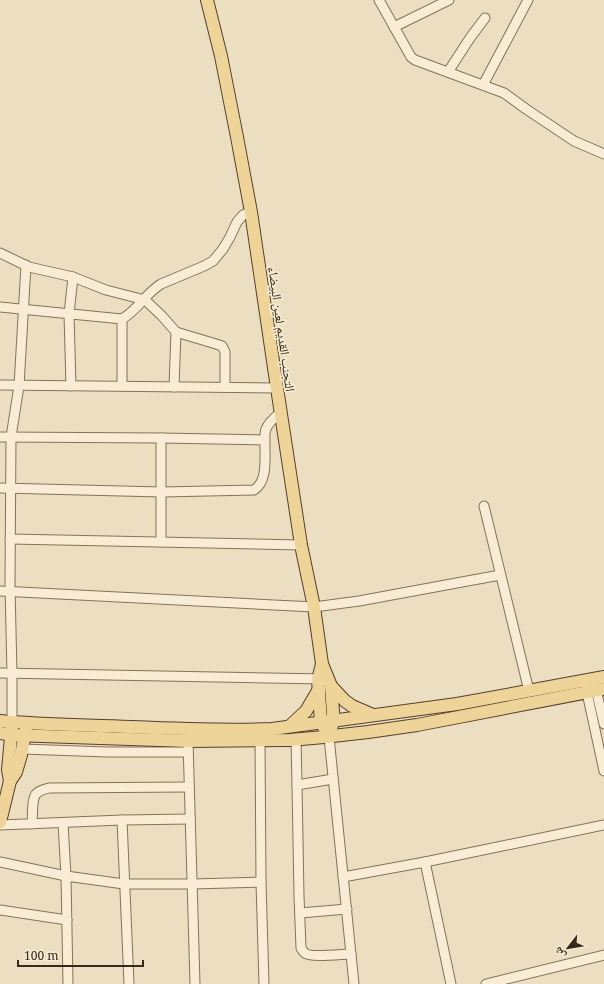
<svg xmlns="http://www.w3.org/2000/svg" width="604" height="984" font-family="'Noto Serif','Noto Naskh Arabic',serif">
	<rect width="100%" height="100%" fill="#ecdfc1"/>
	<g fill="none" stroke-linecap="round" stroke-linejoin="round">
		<defs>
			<g id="minor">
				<path d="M379,0L411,57L415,60L504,93L526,109L574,141L604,154"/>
				<path d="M394,27L449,0"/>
				<path d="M448,72L470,38L485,18"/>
				<path d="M483,85L528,0"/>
				<path d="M0,253L29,267L73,277L106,290L145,300L162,316L176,332L174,387"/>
				<path d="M0,307L122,319C139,309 146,293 161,284L204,266L213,261L223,249L230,237L237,222L243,215L251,212"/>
				<path d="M176,332L216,344L222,346L225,352V387"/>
				<path d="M0,385L277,388"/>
				<path d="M71,386L69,314L73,277"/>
				<path d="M122,386V319"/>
				<path d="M0,437L161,438L265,440"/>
				<path d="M0,488L162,492L254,490C267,482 265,461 265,448C265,442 264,434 266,429C269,422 275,417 280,413"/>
				<path d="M484,506L529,691"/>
				<path d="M10,539L301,545"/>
				<path d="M161,542V438"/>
				<path d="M0,591L314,607L359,601L500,575"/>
				<path d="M0,673L325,679"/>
				<path d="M595,685L604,724"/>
				<path d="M586,688L604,771"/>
				<path d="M12,722V674L10,586L11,437L19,386L26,265"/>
				<path d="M329,737L354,984"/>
				<path d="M296,739L297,785"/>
				<path d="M260,740L261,882L264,984"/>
				<path d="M188,741L195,984"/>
				<path d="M22,749L107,752H188"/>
				<path d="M333,779L297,785L299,896L301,948C302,949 303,952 305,953C310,958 343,954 351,954"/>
				<path d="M122,820L129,984"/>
				<path d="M63,823L66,876L68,984"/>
				<path d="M32,824C33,816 31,798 37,793C40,790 45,789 49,788L189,787"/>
				<path d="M0,825L122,820L190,819"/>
				<path d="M0,862L66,876L124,884H192L261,882"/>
				<path d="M425,862L604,825"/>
				<path d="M343,877L425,862L451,984"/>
				<path d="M0,910L67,920"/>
				<path d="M300,913L347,909"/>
				<path d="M486,984L604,955"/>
			</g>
			<g id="major">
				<path d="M207,0L221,56L237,137L251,212L277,388L301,545L314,607L322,664L331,686L333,712V721L329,737"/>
				<path d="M322,664L318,680L321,722L325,729"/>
				<path d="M331,686L345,701L352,706L373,715"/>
				<path d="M0,721C44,725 88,725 131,727C178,729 225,731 272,729L457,704L604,677"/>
				<path d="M290,726L306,711L319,689"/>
				<path d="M0,733L12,735L188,741L290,740L324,737L368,732L417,725L604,689"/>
				<path d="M10,781L8,770L12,726"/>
				<path d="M0,822L10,781L16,772L21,755L26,728"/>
			</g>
		</defs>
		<use href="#minor" stroke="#857159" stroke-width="11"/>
		<use href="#major" stroke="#533f2e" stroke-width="14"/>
		<use href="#minor" stroke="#f8edd4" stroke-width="9"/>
		<use href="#major" stroke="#efd499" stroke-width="12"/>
	</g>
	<g text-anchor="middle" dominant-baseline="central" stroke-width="3.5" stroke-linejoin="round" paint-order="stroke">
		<g font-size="13" fill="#35291d" stroke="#f4ead0">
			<text transform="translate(282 329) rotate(82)">التجنب القديم لعين البيضاء</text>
		</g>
	</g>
	<g transform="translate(568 948) rotate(239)" stroke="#f4ead0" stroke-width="3" paint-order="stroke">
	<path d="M0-3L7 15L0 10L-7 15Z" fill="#35291d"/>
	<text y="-6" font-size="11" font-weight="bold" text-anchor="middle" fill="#35291d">ش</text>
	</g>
	<path d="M18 960v6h125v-6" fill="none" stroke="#35291d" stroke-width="2"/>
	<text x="24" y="960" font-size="12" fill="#35291d" stroke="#f4ead0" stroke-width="3" paint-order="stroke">100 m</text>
</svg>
